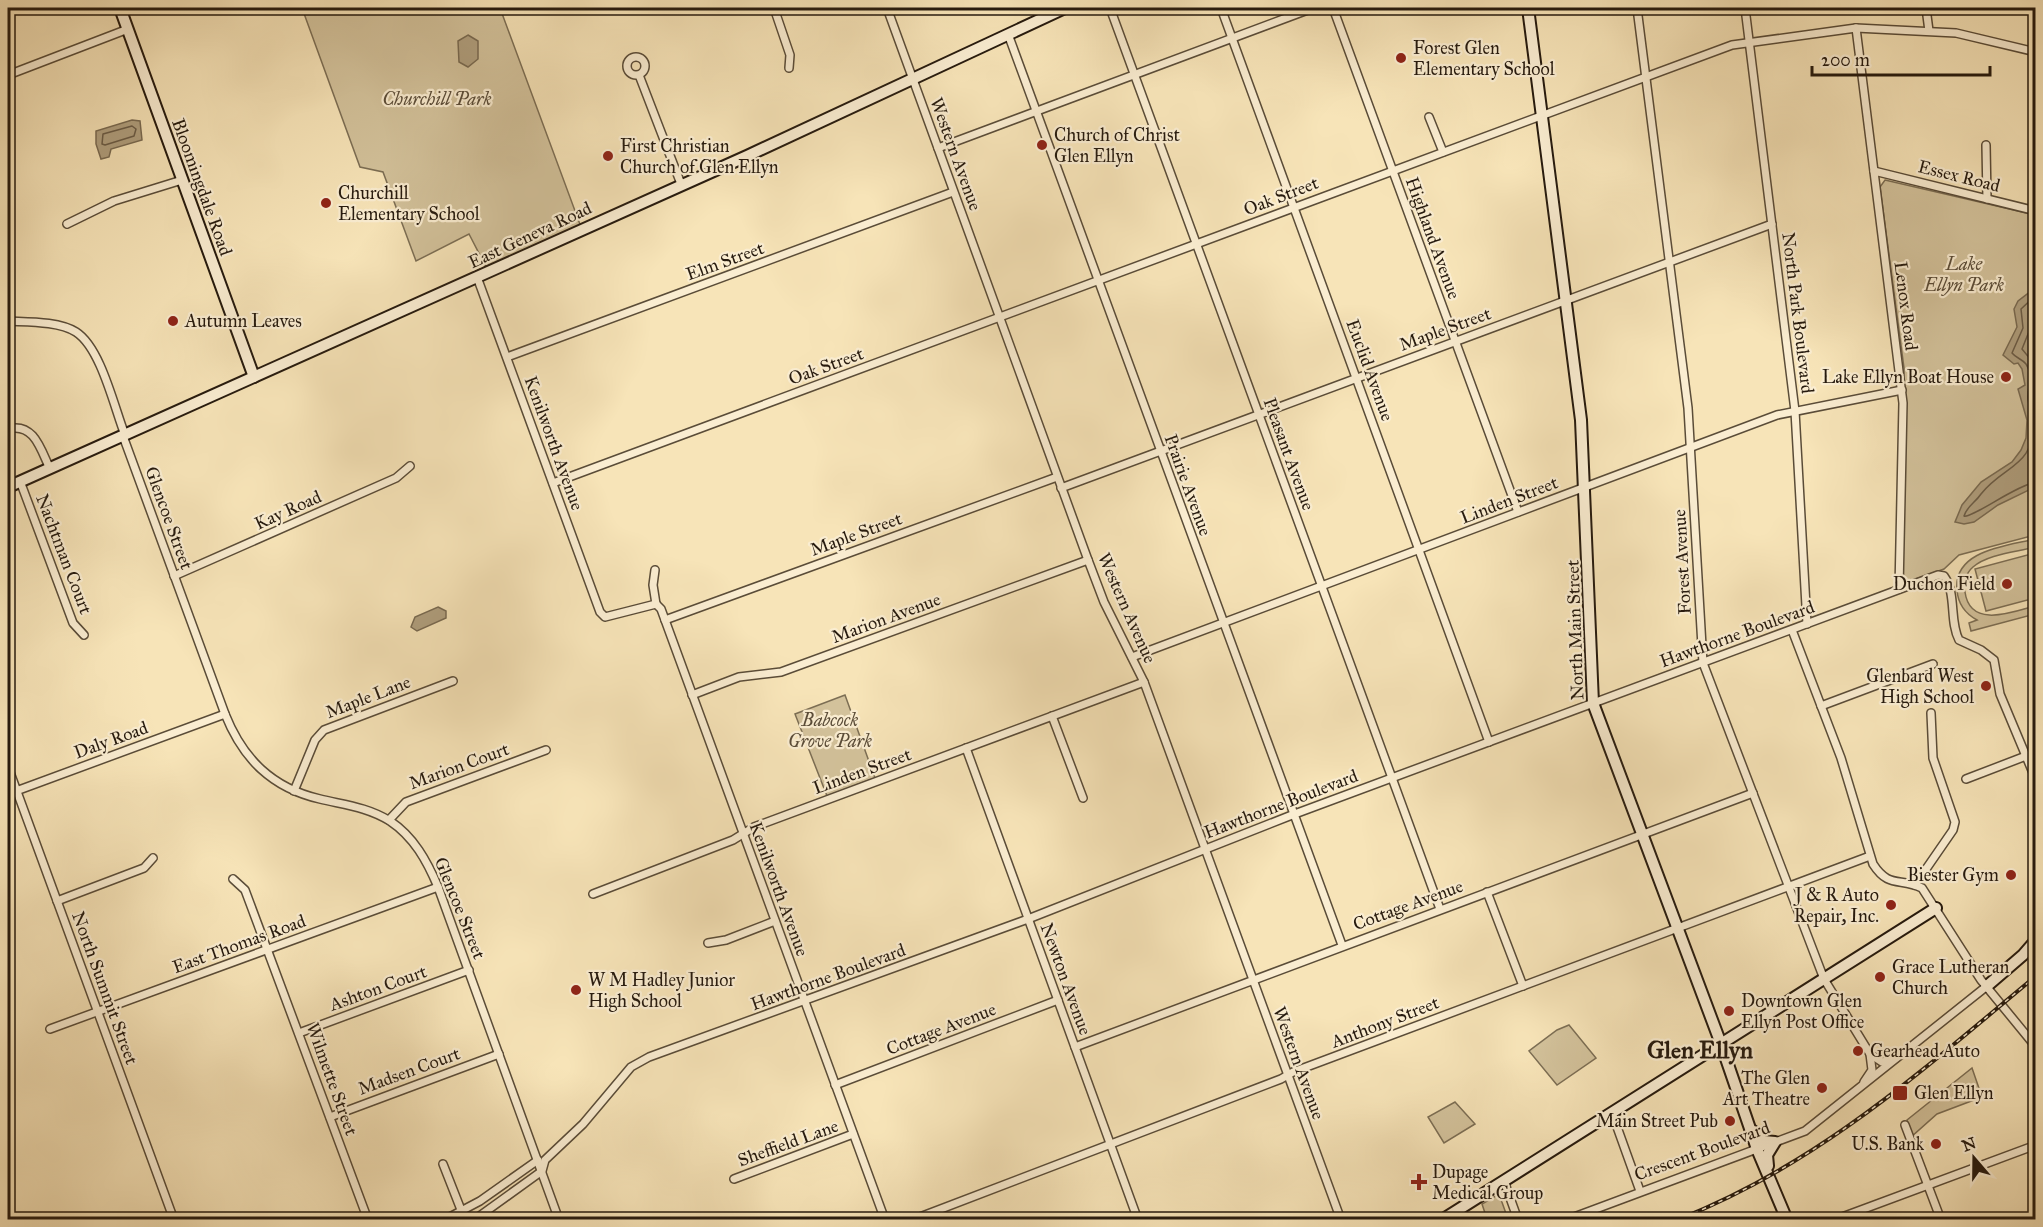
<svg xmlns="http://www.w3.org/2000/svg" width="2043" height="1227" font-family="'IM FELL Great Primer',serif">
	<rect width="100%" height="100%" fill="#f7e4b8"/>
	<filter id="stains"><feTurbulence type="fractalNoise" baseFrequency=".00333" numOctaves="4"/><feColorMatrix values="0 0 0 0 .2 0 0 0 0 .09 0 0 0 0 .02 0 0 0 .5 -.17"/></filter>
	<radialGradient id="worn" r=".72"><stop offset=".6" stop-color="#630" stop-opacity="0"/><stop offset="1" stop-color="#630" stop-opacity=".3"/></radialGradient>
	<g fill="#d3c29b" stroke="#7c6e54" stroke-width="1.5">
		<path d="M302,8H500L581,227L486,267L469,234L416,261L383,172L360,167Z"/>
		<path d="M1885,180L2035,215V535L1959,555L1944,569L1902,584L1904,368L1880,187Z"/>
		<path d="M2035,539V547C2017,552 1988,554 1973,567C1966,573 1963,583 1965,592C1970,629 2013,612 2035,606V614L1971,631L1969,623L1977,620C1966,614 1958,604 1957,590C1953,550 2007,546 2035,539Z"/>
		<path d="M2035,553V598L1986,611L1975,569Z"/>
		<path d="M845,695L875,778L827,796L795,714Z"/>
		<path d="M1569,1025L1596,1058L1557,1085L1529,1051L1557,1030Z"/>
		<path d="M1972,1068L1982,1097L1937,1114L1911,1137L1907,1120Z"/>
		<path d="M1455,1102L1475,1124L1444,1143L1428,1117Z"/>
		<path d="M1499,1194L1508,1219H1487L1482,1204Z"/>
	</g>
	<g fill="#b09f7e" stroke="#796a51" stroke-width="1.5">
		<path d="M468,35L478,41V59L468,67L459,62L458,41Z"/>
		<path d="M132,120L140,121L142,140L111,149L109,157L101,159L96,144V131Z"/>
		<path d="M2035,288V487L1998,505L1974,522L1964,524L1955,522L1962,505L1981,482L2012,462L2021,450L2026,438L2027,420L2018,389L2025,385L2022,369L2018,363L2014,364L2003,355L2017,327L2014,309L2018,301Z"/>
		<path d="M438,607L446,611V618L417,631L411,627L415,617Z"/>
	</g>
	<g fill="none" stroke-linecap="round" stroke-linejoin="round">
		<g stroke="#6b5c46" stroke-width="1.5">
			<path d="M132,126L136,129L134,136L105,145L102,144L103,134Z"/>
			<path d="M2036,295L2021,309L2023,328L2012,353C2016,358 2022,359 2026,364C2035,377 2026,388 2028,400C2029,407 2032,412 2033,418C2036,468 2004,464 1981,494C1975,503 1967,506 1964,516C1971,519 2018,484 2036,482"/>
			<path d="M2036,305L2029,310L2030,329L2022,349L2036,366"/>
		</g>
		<defs>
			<g id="street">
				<path d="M774,8L790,55L789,68"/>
				<path d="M887,8L1088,560L1104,602L1144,682L1341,1220"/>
				<path d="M1110,8L1440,909"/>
				<path d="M1221,8L1489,742"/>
				<path d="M1333,8L1518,512"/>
				<path d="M1637,8L1688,408L1703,663L1824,979L1870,1054L1882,1062L1896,1058"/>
				<path d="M1745,8L1795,411L1807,624"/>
				<path d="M1926,8L1929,31"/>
				<path d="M1856,28L1903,403L1899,589"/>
				<path d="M1008,34L1342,945"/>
				<circle cx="636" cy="66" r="9"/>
				<path d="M8,75L128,29"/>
				<path d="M639,75L681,184"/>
				<path d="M1429,117L1443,152"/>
				<path d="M1986,145L1987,199"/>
				<path d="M938,148L1313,8"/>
				<path d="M1874,171L2036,211"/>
				<path d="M67,224L114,201L182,180"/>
				<path d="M477,277L600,612L605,617L656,604"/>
				<path d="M8,321C27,322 59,321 76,332C101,348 114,407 125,435"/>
				<path d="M507,357L953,192"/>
				<path d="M8,429C34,422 41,450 50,469"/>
				<path d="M123,436L225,714C243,759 272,788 320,799C345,805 367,807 390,821C414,837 427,861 438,887L559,1220"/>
				<path d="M20,481L73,623L84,635"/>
				<path d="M553,483L1732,45L1856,28L1956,33L2036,52"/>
				<path d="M1061,488L1772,224"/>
				<path d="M655,570L653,585L656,604"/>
				<path d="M174,576L396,478L410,466"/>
				<path d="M656,604L661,609L885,1220"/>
				<path d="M665,620L1057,477"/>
				<path d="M1792,630L1841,758L1873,864C1889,889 1900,877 1922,888L1981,980L2036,1047"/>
				<path d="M1132,657L1777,415L1902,390"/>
				<path d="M692,695L739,677L781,672L1088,560"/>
				<path d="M1821,706L1933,664"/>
				<path d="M1052,716L1083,798"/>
				<path d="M966,748L1138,1220"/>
				<path d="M8,767L174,1220"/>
				<path d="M1966,779L2026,756"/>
				<path d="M294,791L315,740L324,730L453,681"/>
				<path d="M8,794L225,714"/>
				<path d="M389,820L406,802L546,750"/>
				<path d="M233,879L245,890L368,1220"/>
				<path d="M1915,885L1953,830L1955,822L1933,758L1931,713"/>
				<path d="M1487,892L1523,986"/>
				<path d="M593,894L733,840L754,827L1144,682"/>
				<path d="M57,901L144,868L153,858"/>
				<path d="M708,943L726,940L775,921"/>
				<path d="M50,1029L438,887"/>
				<path d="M299,1033L469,970"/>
				<path d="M1075,1047L1753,793"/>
				<path d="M1864,1082L1872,1070L1870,1054"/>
				<path d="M835,1085L1058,1000"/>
				<path d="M1612,1113L1640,1191"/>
				<path d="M330,1117L499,1054"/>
				<path d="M1905,1125L1941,1220"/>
				<path d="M443,1164L465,1220"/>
				<path d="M734,1179L853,1134"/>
				<path d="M1504,1181L1518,1220"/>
				<path d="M444,1220L480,1201L538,1160"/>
				<path d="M474,1220L542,1171L545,1160L583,1124L631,1067L649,1057L1028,919L1292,815L1938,575L1944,576C1957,594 1949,621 1959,640L1981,650L1994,660L2000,694L2036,780"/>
				<path d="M912,1220L1281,1079L1293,1072L1870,856"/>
				<path d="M1566,1220L1805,1131L1987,986"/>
				<path d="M1834,1220L2036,1145"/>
			</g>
			<g id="secondary">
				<path d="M120,8L254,377"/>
				<path d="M1528,8L1581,420L1593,703L1721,1044L1757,1149L1787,1220"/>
				<path d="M8,487L747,156L1065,8"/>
				<path d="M1987,986L2023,955L2036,940"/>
				<path d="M1753,1131L1763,1141L1775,1142L1767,1155L1768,1166"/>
				<path d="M1442,1220L1936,908"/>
			</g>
		</defs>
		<use href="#street" stroke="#5a4c38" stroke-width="10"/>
		<use href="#secondary" stroke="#261a0e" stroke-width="14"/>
		<use href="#street" stroke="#faedd1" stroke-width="7"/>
		<use href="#secondary" stroke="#faedd1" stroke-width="10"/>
		<defs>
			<path id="rail" d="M1677,1220C1819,1164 1920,1072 2036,976"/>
		</defs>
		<use href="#rail" stroke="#261a0e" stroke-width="4"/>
		<use href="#rail" stroke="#faedd1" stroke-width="1.5" stroke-dasharray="4.5" stroke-linecap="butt"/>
	</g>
	<g fill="#8f2418" stroke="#faedd1" stroke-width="2">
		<circle cx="1401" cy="58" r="6"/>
		<circle cx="1042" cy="145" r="6"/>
		<circle cx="608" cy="156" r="6"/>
		<circle cx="326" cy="203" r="6"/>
		<circle cx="173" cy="321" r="6"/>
		<circle cx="2006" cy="377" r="6"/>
		<circle cx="2007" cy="584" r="6"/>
		<circle cx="1986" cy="686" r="6"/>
		<circle cx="2011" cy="875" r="6"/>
		<circle cx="1891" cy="905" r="6"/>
		<circle cx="1880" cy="977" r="6"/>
		<circle cx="576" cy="990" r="6"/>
		<circle cx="1729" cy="1011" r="6"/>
		<circle cx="1858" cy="1051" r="6"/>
		<circle cx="1822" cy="1088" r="6"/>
		<rect x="1892" y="1085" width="16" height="16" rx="3"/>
		<circle cx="1730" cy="1121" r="6"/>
		<circle cx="1936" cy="1144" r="6"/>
		<path d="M1416 1173h6v6h6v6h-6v6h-6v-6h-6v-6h6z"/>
	</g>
	<g text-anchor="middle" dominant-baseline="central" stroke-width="4.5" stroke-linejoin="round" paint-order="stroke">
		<g font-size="18" fill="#261a0e" stroke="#faedd1" text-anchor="start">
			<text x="1413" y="48">Forest Glen<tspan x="1413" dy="21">Elementary School</tspan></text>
			<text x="1054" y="135">Church of Christ<tspan x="1054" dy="21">Glen Ellyn</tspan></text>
			<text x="620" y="146">First Christian<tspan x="620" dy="21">Church of Glen Ellyn</tspan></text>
			<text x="338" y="193">Churchill<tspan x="338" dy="21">Elementary School</tspan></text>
			<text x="185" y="321">Autumn Leaves</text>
			<text x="1994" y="377" text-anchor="end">Lake Ellyn Boat House</text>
			<text x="1995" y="584" text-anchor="end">Duchon Field</text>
			<text x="1974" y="676" text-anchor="end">Glenbard West<tspan x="1974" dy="21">High School</tspan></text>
			<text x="1999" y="875" text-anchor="end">Biester Gym</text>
			<text x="1879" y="895" text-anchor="end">J &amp; R Auto<tspan x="1879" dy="21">Repair, Inc.</tspan></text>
			<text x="1892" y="967">Grace Lutheran<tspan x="1892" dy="21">Church</tspan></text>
			<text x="588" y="980">W M Hadley Junior<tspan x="588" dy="21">High School</tspan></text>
			<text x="1741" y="1001">Downtown Glen<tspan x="1741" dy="21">Ellyn Post Office</tspan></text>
			<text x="1870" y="1051">Gearhead Auto</text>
			<text x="1810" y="1078" text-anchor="end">The Glen<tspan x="1810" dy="21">Art Theatre</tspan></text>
			<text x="1914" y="1093">Glen Ellyn</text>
			<text x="1718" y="1121" text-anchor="end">Main Street Pub</text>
			<text x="1924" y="1144" text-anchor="end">U.S. Bank</text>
			<text x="1432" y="1172">Dupage<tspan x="1432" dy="21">Medical Group</tspan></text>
		</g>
		<g font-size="18" font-style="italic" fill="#5a4c38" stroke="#faedd1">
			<text x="437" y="99">Churchill Park</text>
			<text x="1964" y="264">Lake<tspan x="1964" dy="21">Ellyn Park</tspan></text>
			<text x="830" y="720">Babcock<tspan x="830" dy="21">Grove Park</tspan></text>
		</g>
		<g font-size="18" fill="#261a0e" stroke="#faedd1">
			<text transform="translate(956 154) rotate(70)">Western Avenue</text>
			<text transform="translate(1959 176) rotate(14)">Essex Road</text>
			<text transform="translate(202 187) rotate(70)">Bloomingdale Road</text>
			<text transform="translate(1281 196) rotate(-21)">Oak Street</text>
			<text transform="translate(530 235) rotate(-25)">East Geneva Road</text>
			<text transform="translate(1433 238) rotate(70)">Highland Avenue</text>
			<text transform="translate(725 261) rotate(-20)">Elm Street</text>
			<text transform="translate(1906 306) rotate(83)">Lenox Road</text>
			<text transform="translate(1798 313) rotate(83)">North Park Boulevard</text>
			<text transform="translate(1445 329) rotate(-20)">Maple Street</text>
			<text transform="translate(826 366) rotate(-20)">Oak Street</text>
			<text transform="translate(1370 370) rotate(70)">Euclid Avenue</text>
			<text transform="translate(554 443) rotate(70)">Kenilworth Avenue</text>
			<text transform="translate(1289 454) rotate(70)">Pleasant Avenue</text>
			<text transform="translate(1188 485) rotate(70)">Prairie Avenue</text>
			<text transform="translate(1509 500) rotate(-21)">Linden Street</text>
			<text transform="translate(288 510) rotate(-24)">Kay Road</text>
			<text transform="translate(169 518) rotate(70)">Glencoe Street</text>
			<text transform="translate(856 534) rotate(-20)">Maple Street</text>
			<text transform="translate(64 554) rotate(69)">Nachtman Court</text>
			<text transform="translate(1682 562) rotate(-93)">Forest Avenue</text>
			<text transform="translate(1127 608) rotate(66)">Western Avenue</text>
			<text transform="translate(886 618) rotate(-20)">Marion Avenue</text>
			<text transform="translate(1575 630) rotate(-92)">North Main Street</text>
			<text transform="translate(1737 634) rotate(-20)">Hawthorne Boulevard</text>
			<text transform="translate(368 697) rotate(-21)">Maple Lane</text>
			<text transform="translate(111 740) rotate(-20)">Daly Road</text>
			<text transform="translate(459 766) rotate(-20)">Marion Court</text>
			<text transform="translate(862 771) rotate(-20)">Linden Street</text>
			<text transform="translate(1281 804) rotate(-21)">Hawthorne Boulevard</text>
			<text transform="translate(779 889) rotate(70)">Kenilworth Avenue</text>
			<text transform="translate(1408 905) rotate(-20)">Cottage Avenue</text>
			<text transform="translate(460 908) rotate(68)">Glencoe Street</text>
			<text transform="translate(239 944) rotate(-20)">East Thomas Road</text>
			<text transform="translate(828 977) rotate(-20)">Hawthorne Boulevard</text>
			<text transform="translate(1066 979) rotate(70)">Newton Avenue</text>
			<text transform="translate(105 988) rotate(70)">North Summit Street</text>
			<text transform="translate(378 988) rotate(-20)">Ashton Court</text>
			<text transform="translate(1385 1022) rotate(-21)">Anthony Street</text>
			<text transform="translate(941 1029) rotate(-21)">Cottage Avenue</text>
			<text transform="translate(1299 1063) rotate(70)">Western Avenue</text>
			<text transform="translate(409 1071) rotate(-20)">Madsen Court</text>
			<text transform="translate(332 1079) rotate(70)">Wilmette Street</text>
			<text transform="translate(788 1143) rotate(-20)">Sheffield Lane</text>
			<text transform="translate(1702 1151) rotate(-20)">Crescent Boulevard</text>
		</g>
		<g font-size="24" font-weight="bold" fill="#261a0e" stroke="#faedd1">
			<text x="1700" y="1050">Glen Ellyn</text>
		</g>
	</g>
	<rect width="2043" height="1227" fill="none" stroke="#f7e4b8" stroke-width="30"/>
	<rect x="9" y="9" width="2025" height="1209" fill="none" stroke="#261a0e" stroke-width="3"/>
	<rect x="15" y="15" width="2013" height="1197" fill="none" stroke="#261a0e" stroke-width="1.5"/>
	<g transform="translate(1974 1158) rotate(340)" stroke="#faedd1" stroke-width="4.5" paint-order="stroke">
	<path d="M0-4.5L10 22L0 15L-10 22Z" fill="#261a0e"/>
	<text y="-9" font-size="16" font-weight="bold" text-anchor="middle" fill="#261a0e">N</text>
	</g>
	<path d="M1812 66v9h178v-9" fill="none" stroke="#261a0e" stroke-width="3"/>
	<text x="1821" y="66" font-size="18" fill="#261a0e" stroke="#faedd1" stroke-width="4.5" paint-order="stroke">200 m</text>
	<rect width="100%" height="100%" filter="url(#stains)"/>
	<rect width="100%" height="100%" fill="url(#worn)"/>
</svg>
